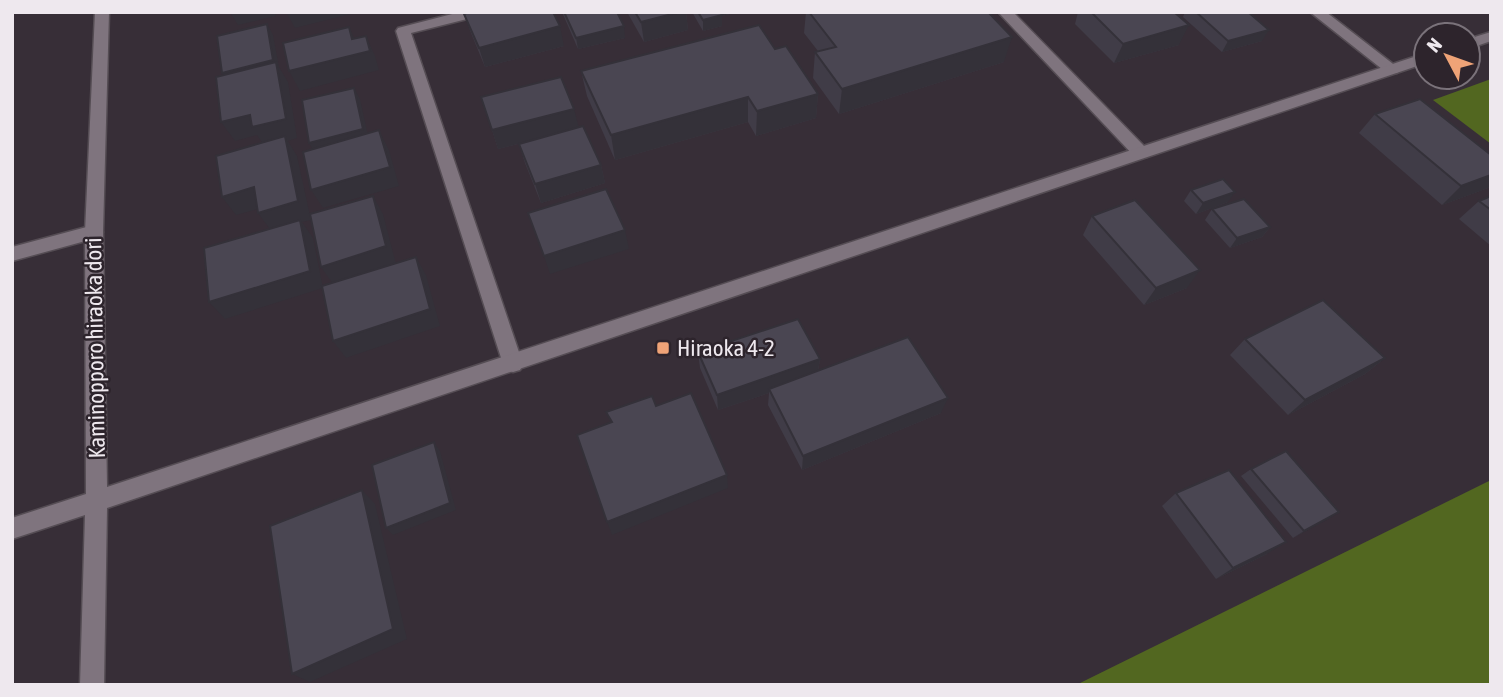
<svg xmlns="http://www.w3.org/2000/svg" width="1503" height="697" font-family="'Asap Condensed',sans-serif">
	<rect width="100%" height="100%" fill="#372e37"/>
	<g fill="#526720">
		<path d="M1491,79V144L1433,100Z"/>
		<path d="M1491,480V685H1076Z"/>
	</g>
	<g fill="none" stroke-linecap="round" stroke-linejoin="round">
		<defs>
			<g id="minor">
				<path d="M460,12H485L483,15L411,33L523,364L520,370L513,372L506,370L503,364L396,31L398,28Z"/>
				<path d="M998,12H1013L1147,149L1149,153L1147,157H1135Z"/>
				<path d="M1310,12H1326L1397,67L1399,70L1397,73H1387Z"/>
				<path d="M94,225L100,227L103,232L100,237L12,261V247Z"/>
			</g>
			<g id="tertiary">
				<path d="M95,12H109L103,232L107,487L1426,53V63L107,508L104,685H80L85,515L12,539V518L86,494L85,232Z"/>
				<path d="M1491,32V41L1468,49V39Z"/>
			</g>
		</defs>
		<use href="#minor" stroke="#554d54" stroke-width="3"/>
		<use href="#tertiary" stroke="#554d54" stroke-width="3"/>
		<use href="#minor" fill="#7f747e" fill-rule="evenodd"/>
		<use href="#tertiary" fill="#7f747e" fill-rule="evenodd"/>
	</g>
	<g fill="#403c47">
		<path d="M562,12H617L625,38L578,49Z"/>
		<path d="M627,12H686L688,30L644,42Z"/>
		<path d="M692,12H737L722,16V26L703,31Z"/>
		<path d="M806,12H988L1004,62L839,114L813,78L815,52L818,51L804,33Z"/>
		<path d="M1078,12H1174L1179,45L1114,63L1075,24Z"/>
		<path d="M1185,12H1255L1250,14L1262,41L1222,52L1183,17Z"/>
		<path d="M464,14L564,46L485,67L471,33Z"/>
		<path d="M775,49L818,94L816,118L756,136L748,122L615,160L587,96L581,71Z"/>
		<path d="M1375,114L1491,155V185L1488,188L1442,205L1359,133Z"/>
		<path d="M578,127L601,165L605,183L541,203L525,163L519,144L546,137L498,149L492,130Z"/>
		<path d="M1191,190L1228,202L1196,214L1184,201Z"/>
		<path d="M1491,196V246L1459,219L1479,201Z"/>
		<path d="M1212,209L1270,227L1262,237L1230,248L1205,220Z"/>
		<path d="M1092,216L1187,288L1144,305L1083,235Z"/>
		<path d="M1245,339L1385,358L1365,374L1288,415L1230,355Z"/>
		<path d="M698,352L820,359L818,371L941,413L802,470L768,405L769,393L718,410L700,368Z"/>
		<path d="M1251,469L1339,512L1293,538L1241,476Z"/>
		<path d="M1176,493L1267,554L1216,579L1162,506Z"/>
	</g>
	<g fill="#343139">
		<path d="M240,12H275L276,16L238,25L231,14Z"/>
		<path d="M286,12H355V13L295,28Z"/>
		<path d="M680,12H686L688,30L644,42L641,22Z"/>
		<path d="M716,12H737L722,16V26L703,31V20Z"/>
		<path d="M267,24L273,35L279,67L288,82L297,138L288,141L297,156L311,220L302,222L313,238L323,288L225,319L209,302L272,232L258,213L265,147L257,135L235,141L221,122L250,115L222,73Z"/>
		<path d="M1189,25L1179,45L1114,63L1123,44Z"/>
		<path d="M560,26L564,46L485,67L479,48Z"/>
		<path d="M624,26L625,38L578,49L576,38Z"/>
		<path d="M349,27L358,46L366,36L375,56L379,70L300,91L289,71L352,39Z"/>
		<path d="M1269,30L1262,41L1222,52L1228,41Z"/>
		<path d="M1012,37L1004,62L839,114L842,89Z"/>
		<path d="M354,88L360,99L369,140L315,154L309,143Z"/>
		<path d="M818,94L816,118L756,136L757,111Z"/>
		<path d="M748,97V122L615,160L611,135Z"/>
		<path d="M574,109L579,128L498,149L492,130Z"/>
		<path d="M379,130L389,150L399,186L323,208L311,190Z"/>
		<path d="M601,165L605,183L541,203L535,184Z"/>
		<path d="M1491,175V185L1488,188L1442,205L1461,186Z"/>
		<path d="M254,187L268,206L236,215L222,197Z"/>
		<path d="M1235,192L1228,202L1196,214L1203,203Z"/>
		<path d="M373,196L383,214L396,264L333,284L321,267Z"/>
		<path d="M1270,227L1262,237L1230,248L1237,238Z"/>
		<path d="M625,230L629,249L550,274L544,256Z"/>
		<path d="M416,257L426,275L440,326L346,358L333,341Z"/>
		<path d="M1200,270L1187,288L1144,305L1156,288Z"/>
		<path d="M1385,358L1365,374L1288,415L1305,400Z"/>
		<path d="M820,359L817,376L769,389V393L718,410L717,395Z"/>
		<path d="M948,398L941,413L802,470L803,456Z"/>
		<path d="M434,442L440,451L456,510L393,535L386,528Z"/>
		<path d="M727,475L728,488L612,535L607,522Z"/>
		<path d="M362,490L375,504L407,639L310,682L292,674Z"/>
		<path d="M1339,512L1328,519L1293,538L1304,531Z"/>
		<path d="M1286,542L1267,554L1216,579L1233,568Z"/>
	</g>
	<g fill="#4a4652" stroke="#343139" stroke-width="2">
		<path d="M469,12H553L560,26L479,48L464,14Z"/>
		<path d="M564,12H617L624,26L576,38Z"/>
		<path d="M635,12H680L641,22Z"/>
		<path d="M698,12H720L722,15L703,20Z"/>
		<path d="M809,12H988L1012,37L842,89L815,52L836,47Z"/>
		<path d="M1091,12H1174L1189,25L1123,44Z"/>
		<path d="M1196,12H1248L1269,30L1228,41Z"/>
		<path d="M267,24L273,60L222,73L217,36Z"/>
		<path d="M759,25L775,49L786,46L818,94L757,111L748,97L611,135L581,71Z"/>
		<path d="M349,27L352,39L366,36L370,51L289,71L283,43Z"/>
		<path d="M276,62L286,119L252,127L250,115L221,122L216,77Z"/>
		<path d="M561,77L574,109L492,130L481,97Z"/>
		<path d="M354,88L363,129L309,143L302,100Z"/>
		<path d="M1420,99L1491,155V175L1461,186L1375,114Z"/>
		<path d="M583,126L601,165L535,184L519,144Z"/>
		<path d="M379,130L390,167L311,190L303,152Z"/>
		<path d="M285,136L298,201L258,213L254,187L222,197L216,156Z"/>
		<path d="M1223,179L1235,192L1203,203L1191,190Z"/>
		<path d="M606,189L625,230L544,256L528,213Z"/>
		<path d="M373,196L386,246L321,267L310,214Z"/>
		<path d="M1491,196V210L1479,201Z"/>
		<path d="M1244,199L1270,227L1237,238L1212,209Z"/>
		<path d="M1135,200L1200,270L1156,288L1092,216Z"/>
		<path d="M300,220L310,271L209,302L204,248Z"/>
		<path d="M416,257L430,309L333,341L322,286Z"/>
		<path d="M1323,300L1385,358L1305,400L1245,339Z"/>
		<path d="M798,319L820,359L717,395L698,352Z"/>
		<path d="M908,337L948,398L803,456L769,389Z"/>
		<path d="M691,393L727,475L607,522L577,435L612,422L606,412L652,396L656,406Z"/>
		<path d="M434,442L450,503L386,528L372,465Z"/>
		<path d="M1286,451L1339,512L1304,531L1251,469Z"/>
		<path d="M1229,470L1286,542L1233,568L1176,493Z"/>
		<path d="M362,490L393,629L292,674L270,526Z"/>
	</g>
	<rect fill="#efa377" stroke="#2d242c" stroke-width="2.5" x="656" y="341" width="14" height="14" rx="3.5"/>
	<g text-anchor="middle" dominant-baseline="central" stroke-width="5" stroke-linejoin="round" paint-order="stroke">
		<g font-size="23" fill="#eee8ee" stroke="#2d242c">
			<text transform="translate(95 348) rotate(-91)">Kaminopporo hiraoka dori</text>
		</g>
		<g font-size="23" fill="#eee8ee" stroke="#2d242c" text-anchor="start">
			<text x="677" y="348">Hiraoka 4-2</text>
		</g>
	</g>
	<rect width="1503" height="697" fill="none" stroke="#eee8ee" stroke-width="28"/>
	<g transform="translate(1447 56) rotate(311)"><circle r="33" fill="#2d242c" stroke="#7a727a" stroke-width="2"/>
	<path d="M0-5L12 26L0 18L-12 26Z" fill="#efa377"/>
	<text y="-10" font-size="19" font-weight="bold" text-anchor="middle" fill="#eee8ee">N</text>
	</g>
</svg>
